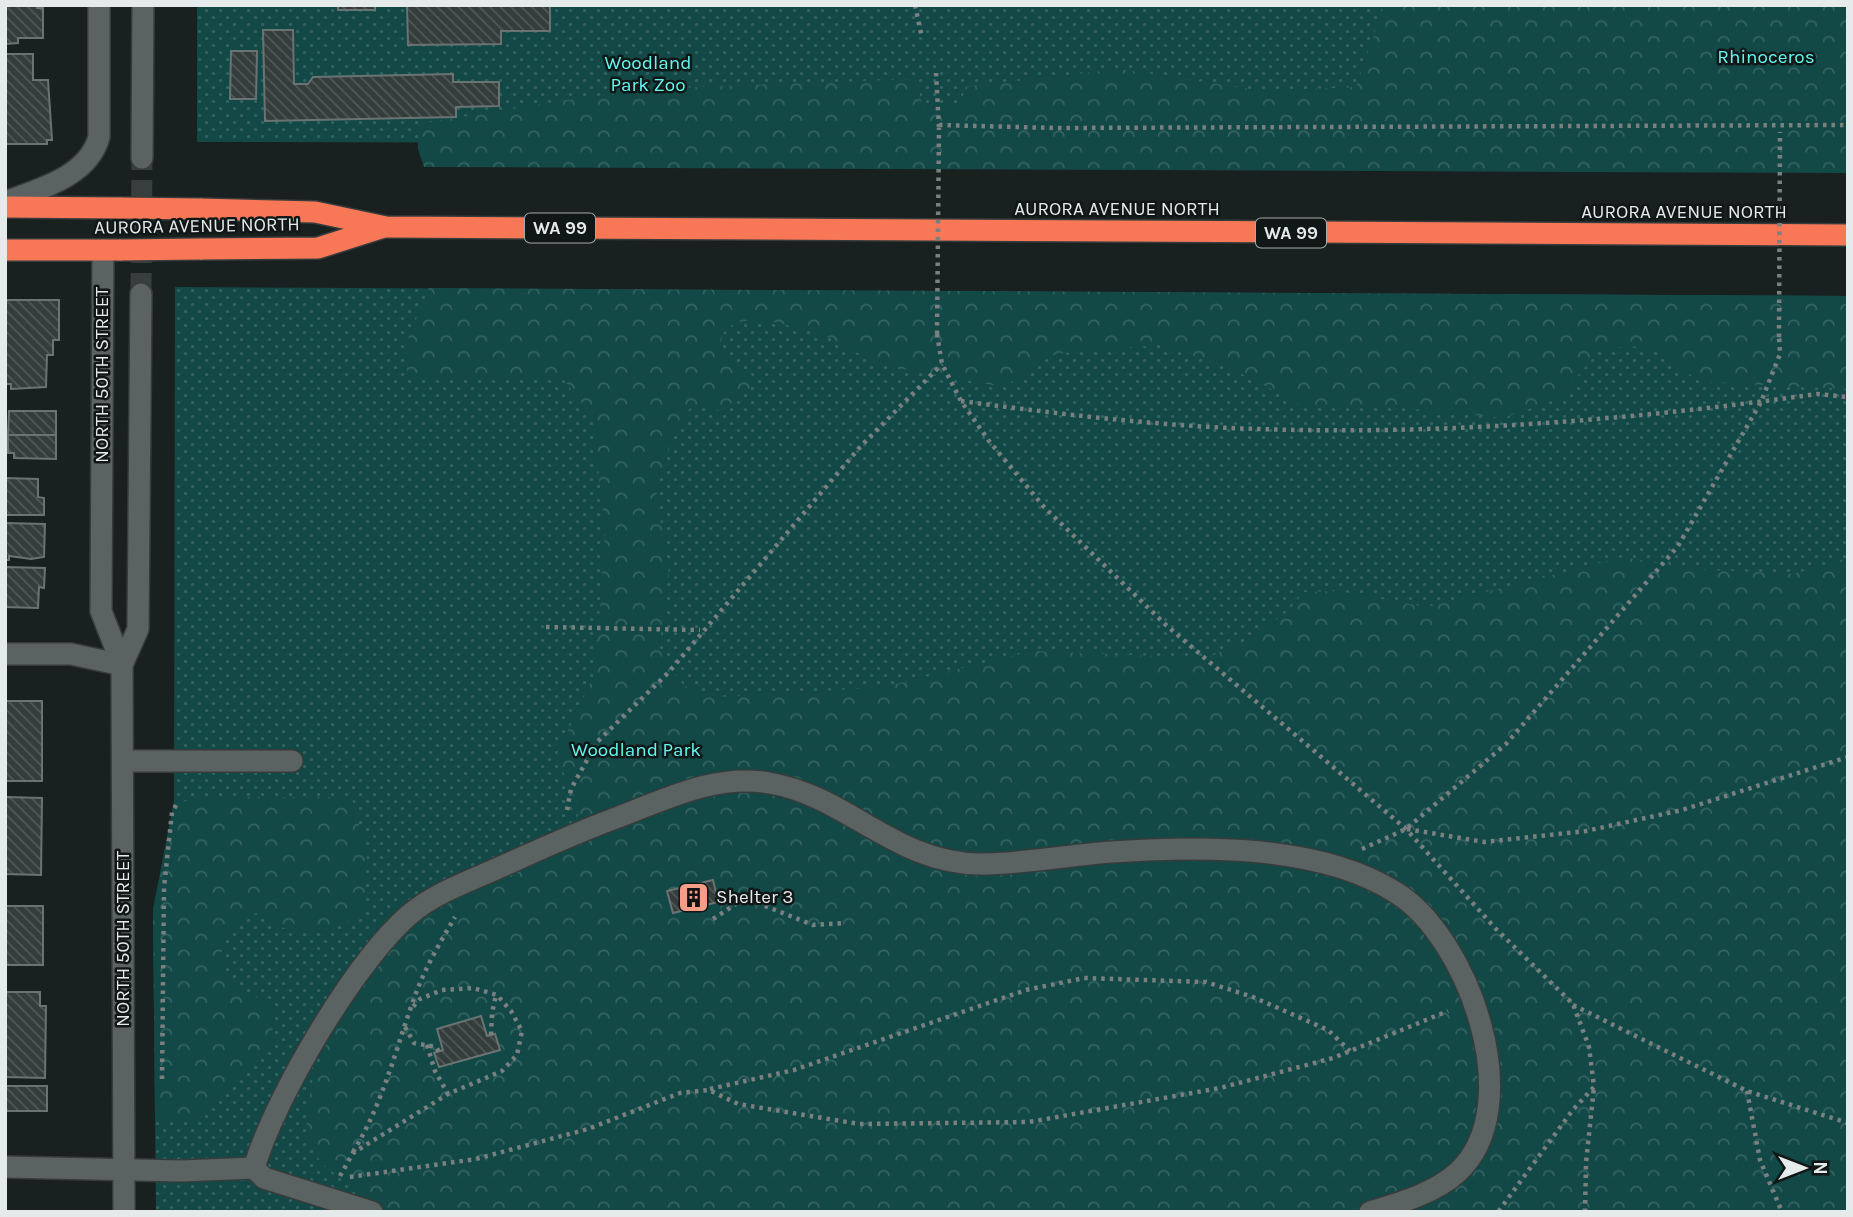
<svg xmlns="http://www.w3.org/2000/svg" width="1853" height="1217" font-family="Karla,sans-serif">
	<defs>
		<pattern id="grass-dots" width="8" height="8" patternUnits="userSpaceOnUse" patternTransform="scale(1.75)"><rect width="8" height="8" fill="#124947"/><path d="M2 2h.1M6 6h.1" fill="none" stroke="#346362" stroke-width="1.8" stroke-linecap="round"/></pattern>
		<pattern id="forest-crowns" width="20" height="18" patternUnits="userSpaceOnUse" patternTransform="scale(1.75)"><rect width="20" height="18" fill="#124947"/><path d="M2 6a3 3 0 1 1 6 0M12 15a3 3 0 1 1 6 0" fill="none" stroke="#346362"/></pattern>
		<pattern id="building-back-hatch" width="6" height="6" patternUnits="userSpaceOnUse" patternTransform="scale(1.75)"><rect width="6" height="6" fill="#343d3c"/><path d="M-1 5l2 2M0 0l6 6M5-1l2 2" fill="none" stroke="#515958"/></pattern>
	</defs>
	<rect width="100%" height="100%" fill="#192020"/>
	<g fill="url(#grass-dots)">
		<path d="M197,5H1848V115L916,143L197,142Z"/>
		<path d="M175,287L1848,296V1212H156L153,910L174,802Z"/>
	</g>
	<g fill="url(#forest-crowns)">
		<path d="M1384,5H1848V173L424,167L418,149V124L585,97L694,87L917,79L922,105L962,107L964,87L1119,69L1263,91L1356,87Z"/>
		<path d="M429,288L1848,296V389L1700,382L1658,350L1630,346L1598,351L1560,398L1503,418L1402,408L1305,407L1226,366L1159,345L1054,354L1004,387L880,365L824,335L763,319L736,322L723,333L719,350L754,377L751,387L721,411L691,406L671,443L656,490L669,573L659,650L684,686L719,697L884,687L1033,651L1206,658L1245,642L1288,611L1304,592L1338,591L1427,607L1623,557L1690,569L1794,574L1848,558V1212H387L322,1164L305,1138L311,1085L331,1030L387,948L463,890L565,850L580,810L556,756L596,671L605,530L592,416L563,379L408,377L404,348Z"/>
		<path d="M242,797H352L367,856L364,914C338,926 316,936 287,929C277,926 266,918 256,913C218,932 215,949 231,987L255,996L273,1012L272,1042L219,1097L194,1118H155L153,910L174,802Z"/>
	</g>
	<g fill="url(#building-back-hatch)" stroke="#697372" stroke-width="2">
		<path d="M5,5H37V8H43V38H18V43L5,44Z"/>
		<rect x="338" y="5" width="37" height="5"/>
		<path d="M407,5H550V31H501V44L408,45Z"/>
		<path d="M263,30H293L294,84H308L313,77L453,74V82H499V106L456,107V117L265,121Z"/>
		<path d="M231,51H257L256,99H230Z"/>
		<path d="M5,54H33V80H48L52,140H47V144H5Z"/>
		<path d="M5,300H59V340H53V355H47L46,387L11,389V384H5Z"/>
		<path d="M9,411H56V435H8Z"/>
		<path d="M8,435H56V459L14,458V453H8Z"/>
		<path d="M5,478L38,479V497L44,498V515H5Z"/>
		<path d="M5,523L45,524L44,557L31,559L9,556V560H5Z"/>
		<path d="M5,567L45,568L44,588L39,587L38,608L5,607Z"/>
		<rect x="5" y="701" width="37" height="80"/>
		<path d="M5,797L42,798L41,875L5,874Z"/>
		<path d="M713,880L718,902L673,913L667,891Z"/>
		<rect x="5" y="906" width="38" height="59"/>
		<path d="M5,992H40V1006H46L45,1078L5,1077Z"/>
		<path d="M481,1016L487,1036L495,1034L500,1050L439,1067L434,1053L443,1050L437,1029Z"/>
		<rect x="5" y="1086" width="42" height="25"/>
	</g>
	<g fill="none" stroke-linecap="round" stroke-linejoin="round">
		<path stroke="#383e3e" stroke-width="21" stroke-dasharray="21 10" stroke-linecap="butt" d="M141,294L142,158"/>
		<defs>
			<g id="minor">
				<path d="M142,158L143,5"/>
				<path d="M5,202C39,189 88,177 99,137V5"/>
				<path d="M103,250L101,611L122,665L124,1212"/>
				<path d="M5,654H71L122,665"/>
				<path d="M122,665L138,629L141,294"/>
				<path d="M123,761H292"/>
				<path d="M5,1167L181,1171L254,1168"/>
				<path d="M254,1168C275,1097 354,963 409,915C431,896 461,884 487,873C530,854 572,834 616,818C664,800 717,773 769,783C848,796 894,863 980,864C1024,864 1068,855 1112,852C1199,846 1319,844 1395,892C1468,936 1529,1106 1458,1172C1435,1193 1400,1203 1370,1212"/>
				<path d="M254,1168L264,1178L372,1212"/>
			</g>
			<g id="highway">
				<path d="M5,207L121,208"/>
				<path d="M200,209L315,212L386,227L1848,235"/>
				<path d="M200,249L318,248L384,227"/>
				<path d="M5,250H121"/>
			</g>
		</defs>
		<use href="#minor" stroke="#363c3b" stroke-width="24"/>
		<use href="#highway" stroke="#363c3b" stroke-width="24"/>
		<g stroke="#7a8080" stroke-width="4.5" stroke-dasharray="3.5 5" stroke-linecap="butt">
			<path d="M915,5L922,38"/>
			<path d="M936,73L939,128"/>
			<path d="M939,125L1056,128L1848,125"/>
			<path d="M937,334L942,364L961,401L989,441L1044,507L1166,625L1406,829L1496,929L1573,1004L1589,1047L1594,1087L1572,1111L1498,1212"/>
			<path d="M961,401C1059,414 1158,426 1257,429C1444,435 1632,420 1817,394L1848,397"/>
			<path d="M546,627L700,630"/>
			<path d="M567,810L571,789L597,742L668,673L860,447L942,364"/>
			<path d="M1407,829L1484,842L1586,831L1682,810L1848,757"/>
			<path d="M1362,849L1406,829L1506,744L1678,546L1761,402L1780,354L1779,337"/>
			<path d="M713,919L745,898L813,925L845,923"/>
			<path d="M1573,1005L1747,1091L1848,1123"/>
			<path d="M405,1027L414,1043L436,1047L439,1052"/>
			<path d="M491,1035L492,1013L496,995"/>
			<path d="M427,1045L435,1071L448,1094"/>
			<path d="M162,1079L164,888L172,812L178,802"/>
			<path d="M710,1089L794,1070L1026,990L1084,978L1206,982L1253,997L1328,1030L1350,1051"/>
			<path d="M1747,1091L1760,1160L1782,1212"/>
			<path d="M353,1152C384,1102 396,1047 416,993C426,966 441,941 455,917"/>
			<path d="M340,1176L353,1153L448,1094L502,1071L517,1055L522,1031L511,1011L497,995L473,988L442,990L420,999L411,1009"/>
			<path d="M350,1177L476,1159L588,1129L680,1093L709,1090L738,1104L859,1124L1029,1122L1220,1088L1333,1058L1448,1011"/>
			<path d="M1585,1212L1586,1163L1594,1087"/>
		</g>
		<use href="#minor" stroke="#5a6362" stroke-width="21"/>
		<use href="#highway" stroke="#f77757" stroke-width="21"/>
		<defs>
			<g id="highway-bridge">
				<path d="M121,208L200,209"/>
				<path d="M121,250L200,249"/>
			</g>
		</defs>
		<use href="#highway-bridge" stroke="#363c3b" stroke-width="24" stroke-linecap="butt"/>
		<g stroke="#7a8080" stroke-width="4.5" stroke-dasharray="3.5 5" stroke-linecap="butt">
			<path d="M937,334L939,128"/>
			<path d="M1779,337L1780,132"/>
		</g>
		<use href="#highway-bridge" stroke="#f77757" stroke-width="21"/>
	</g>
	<defs>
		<symbol id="building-square" viewBox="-11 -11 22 22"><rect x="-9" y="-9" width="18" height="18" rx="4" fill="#f49e88" stroke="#101717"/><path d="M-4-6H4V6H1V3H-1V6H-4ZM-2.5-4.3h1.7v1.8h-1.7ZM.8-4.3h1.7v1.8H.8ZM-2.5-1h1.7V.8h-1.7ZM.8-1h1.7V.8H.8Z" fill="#111"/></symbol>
	</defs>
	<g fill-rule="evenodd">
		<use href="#building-square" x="676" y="880" width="35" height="35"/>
	</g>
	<g text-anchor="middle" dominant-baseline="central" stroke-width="5" stroke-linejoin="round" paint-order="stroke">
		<g fill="#101717" stroke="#a5abab" stroke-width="2">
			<rect x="525" y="213.5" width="70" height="29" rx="5"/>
			<rect x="1256" y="218.5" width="70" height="29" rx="5"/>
		</g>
		<g font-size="18" font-weight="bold" fill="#e5ebea">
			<text x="560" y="228">WA 99</text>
			<text x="1291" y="233">WA 99</text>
		</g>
		<g font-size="19" fill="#63f7f0" stroke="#101717">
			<text x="1766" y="57">Rhinoceros</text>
			<text x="648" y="63">Woodland<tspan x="648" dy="22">Park Zoo</tspan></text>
			<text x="636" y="750">Woodland Park</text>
		</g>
		<g font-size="19" fill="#e5ebea" stroke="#101717">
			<text x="1117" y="209">AURORA AVENUE NORTH</text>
			<text x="1684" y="212">AURORA AVENUE NORTH</text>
			<text transform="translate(197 226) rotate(-1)">AURORA AVENUE NORTH</text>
			<text transform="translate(102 375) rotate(-90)">NORTH 50TH STREET</text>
			<text transform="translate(123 939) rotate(-90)">NORTH 50TH STREET</text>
		</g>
		<g font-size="19" fill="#e5ebea" stroke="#101717" text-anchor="start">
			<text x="716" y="897">Shelter 3</text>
		</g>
	</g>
	<rect width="1853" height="1217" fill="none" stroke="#e5ebea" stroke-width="14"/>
	<g transform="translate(1804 1168) rotate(90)" stroke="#101717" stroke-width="5" paint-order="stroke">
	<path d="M0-5L12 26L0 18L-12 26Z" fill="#e5ebea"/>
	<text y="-10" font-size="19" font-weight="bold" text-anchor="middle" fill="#e5ebea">N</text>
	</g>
</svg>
